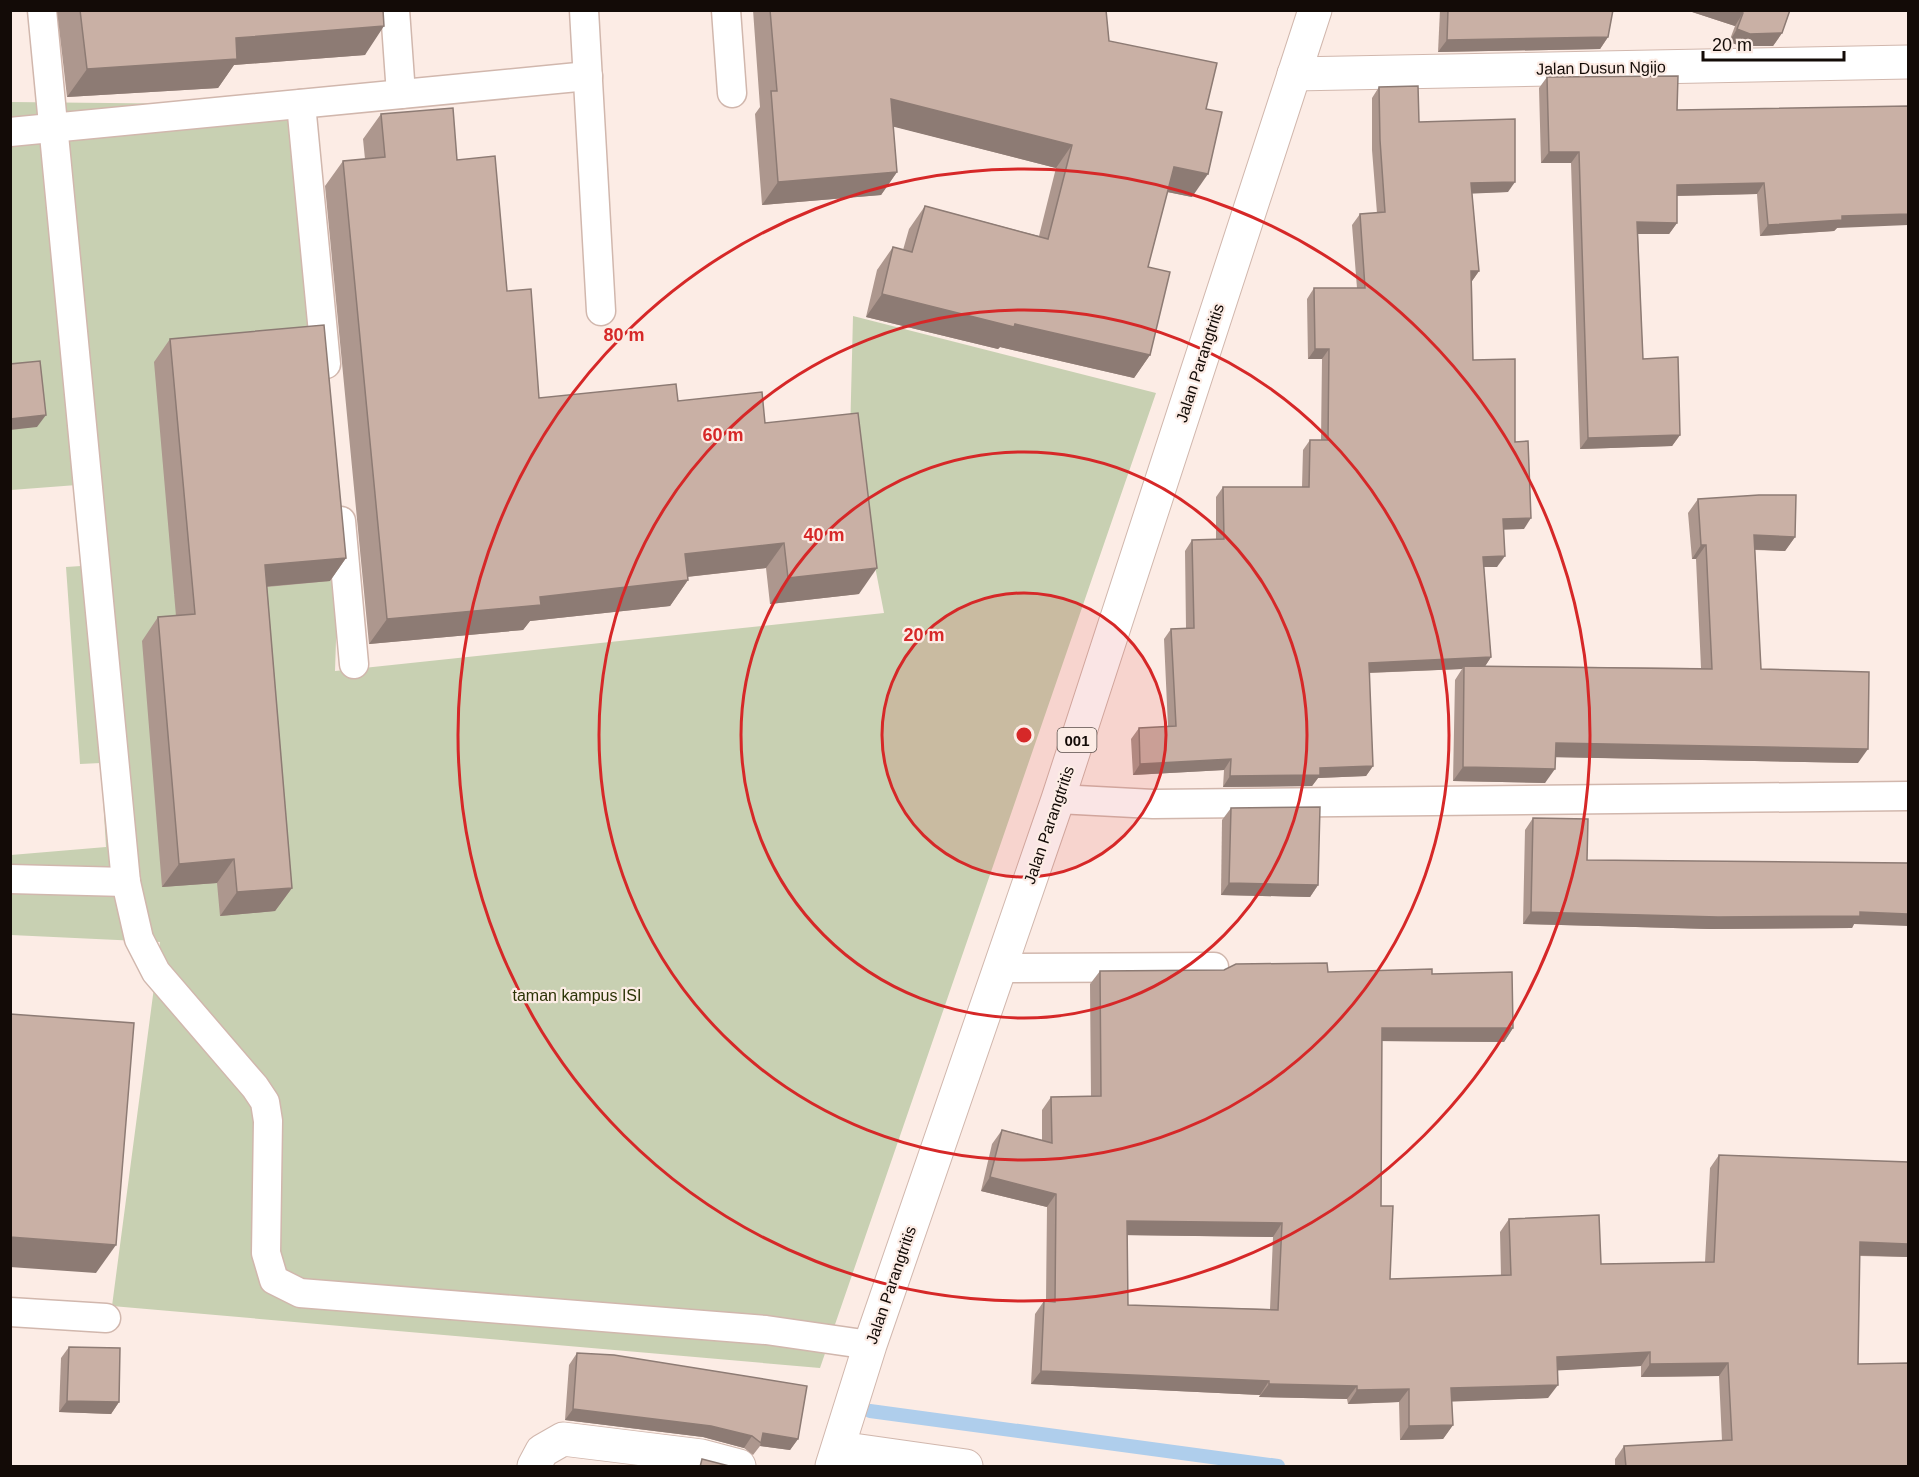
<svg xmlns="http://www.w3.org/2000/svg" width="1919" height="1477" font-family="Arial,sans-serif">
	<rect width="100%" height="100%" fill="#fcece5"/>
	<path fill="#c8d0b2" d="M11,102L304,105L317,348L174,595L338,580L335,671L884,613L850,437L853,316L1156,393L820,1368L112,1306L160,942L11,935V855L106,847L101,763L80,764L66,567L96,565L90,484L11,490Z"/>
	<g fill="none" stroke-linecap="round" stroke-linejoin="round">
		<path stroke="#afceec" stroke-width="14" d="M870,1411L1278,1466"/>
		<defs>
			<g id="service">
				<path d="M42,10L126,882L139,939L156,972L255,1087L265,1102L268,1121L266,1253L274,1280L300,1293L766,1330L870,1345"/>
				<path d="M395,10L401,94"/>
				<path d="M584,10L601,311"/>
				<path d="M726,10L732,93"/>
				<path d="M301,104L326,364"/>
				<path d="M10,132L588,76"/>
				<path d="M341,521L354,664"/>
				<path d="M1058,799L1153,804L1908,796"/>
				<path d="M10,879L126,882"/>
				<path d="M1001,968L1214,967"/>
				<path d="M10,1312L106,1318"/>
			</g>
			<g id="minor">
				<path d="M1294,74L1908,62"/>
				<path d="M839,1448L966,1466"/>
				<path d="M534,1466L542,1451L563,1439L701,1456L739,1466"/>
			</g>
			<path id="primary" d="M832,1466L870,1345L1058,799L1315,10"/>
		</defs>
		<use href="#service" stroke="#d1b7ad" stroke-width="31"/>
		<use href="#minor" stroke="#d1b7ad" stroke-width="35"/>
		<use href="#primary" stroke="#d1b7ad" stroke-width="35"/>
		<use href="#service" stroke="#fff" stroke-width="28"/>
		<use href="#minor" stroke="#fff" stroke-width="33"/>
		<use href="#primary" stroke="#fff" stroke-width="33"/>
	</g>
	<g fill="#ad978e" fill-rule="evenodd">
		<path d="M57,10H383L365,55L234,65L218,88L67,97Z"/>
		<path d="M753,10H1106L1109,41L1206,109L1192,197L1167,192L1148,267L1150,355L1134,378L1000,347L998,349L866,317L877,270L893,247L903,250L909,229L925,206L1039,236L1056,168L893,126L897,172L881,195L762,205L755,114L760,107Z"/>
		<path d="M1440,10H1613L1608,37L1600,49L1438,52Z"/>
		<path d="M1686,10H1790L1782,33L1773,46H1741L1729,42L1735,26Z"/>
		<path d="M1547,77L1677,110L1837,228L1834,231L1760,236L1757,194L1677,196V223L1669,234H1638L1643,359L1680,435L1672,446L1580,449L1571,163H1541L1539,88Z"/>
		<path d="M1379,87L1419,122L1508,192L1472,193L1479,271L1472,281L1473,360L1515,442L1524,529H1503L1497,567H1484L1491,657L1485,666L1701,668L1696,559H1692L1688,513L1698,499L1795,537L1785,551L1755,550L1761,669L1858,763L1555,757L1545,783L1453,781L1455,680L1462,669L1369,673L1373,766L1366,776L1318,778L1312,786L1223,787L1224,770L1133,775L1131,739L1139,728L1168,727L1164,639L1171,629L1186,628L1185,551L1192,540H1216V497L1223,487H1302L1303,450L1310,440H1321L1322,359H1308L1307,299L1314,288H1357L1352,225L1360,214L1377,213L1372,150V98Z"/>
		<path d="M381,114L457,160L507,291L539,398L678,401L765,423L859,594L770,604L766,568L687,577L688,580L670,606L530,621L523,630L369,644L325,186L343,161L365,159L363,139Z"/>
		<path d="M170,339L346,558L330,581L267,587L292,888L275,911L220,916L217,883L162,887L142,641L158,617L176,616L154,362Z"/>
		<path d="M1231,808L1318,885L1310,897L1221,895L1222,820Z"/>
		<path d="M1533,818L1587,860L1854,924L1852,928L1710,929L1523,924L1525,830Z"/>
		<path d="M1100,971L1328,972L1432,974L1513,1028L1504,1042L1382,1041L1381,1206L1390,1279L1501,1276L1500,1232L1509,1219L1601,1264L1705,1262L1710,1168L1719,1155L1908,1162V1257L1860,1256L1858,1364L1908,1467H1615V1459L1624,1446L1722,1441L1719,1376L1641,1377V1366L1557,1370L1548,1398L1452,1401L1453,1425L1443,1439L1400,1440L1399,1402L1348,1404L1347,1399L1259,1397L1260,1395L1031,1384L1035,1314L1044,1301H1046L1047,1207L981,1191L992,1144L1002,1130L1042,1140V1110L1051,1097H1091L1090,984ZM1127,1235L1273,1237L1270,1309L1128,1305Z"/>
		<path d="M69,1347L119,1402L111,1414L59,1412L61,1358Z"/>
		<path d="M577,1353L798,1439L790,1450L760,1446L753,1455L744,1448L703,1437L565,1420L569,1365Z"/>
	</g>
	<g fill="#8d7b74">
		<path d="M1686,10H1734L1743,13L1735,26Z"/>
		<path d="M384,26L365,55L234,65L218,88L67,97L87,69L236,38Z"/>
		<path d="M1737,29L1782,33L1773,46H1741L1729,42Z"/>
		<path d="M1608,37L1600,49L1438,52L1447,40Z"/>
		<path d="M891,99L1072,145L1056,168L875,122Z"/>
		<path d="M1549,152H1579L1571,163H1541Z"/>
		<path d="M1174,167L1208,174L1192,197L1158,190Z"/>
		<path d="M897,172L881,195L762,205L778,182Z"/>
		<path d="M1515,182L1508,192L1464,194L1471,183Z"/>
		<path d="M1764,183L1757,194L1669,196L1677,185Z"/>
		<path d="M1908,214V225L1837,228L1834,231L1760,236L1768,225L1842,216Z"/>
		<path d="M1637,222L1677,223L1669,234H1629Z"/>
		<path d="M1471,271H1479L1472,281Z"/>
		<path d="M882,294L1015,324L1150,355L1134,378L1000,347L998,349L866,317Z"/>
		<path d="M1315,349H1329L1322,359H1308Z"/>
		<path d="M46,415L37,427L10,430V419Z"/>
		<path d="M1680,435L1672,446L1580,449L1588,438Z"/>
		<path d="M1531,518L1524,529L1496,530L1503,519Z"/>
		<path d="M1754,535L1795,537L1785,551L1744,549Z"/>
		<path d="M784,543L766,568L667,579L685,554Z"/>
		<path d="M1701,545H1706L1696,559H1692Z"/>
		<path d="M1505,556L1497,567H1476L1483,557Z"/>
		<path d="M346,558L330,581L248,588L265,565Z"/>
		<path d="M877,568L859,594L770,604L788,578Z"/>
		<path d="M688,580L670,606L530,621L523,630L369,644L387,619L540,597Z"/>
		<path d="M1491,657L1484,668L1464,666L1462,669L1362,673L1369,663Z"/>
		<path d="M1556,743L1868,749L1858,763L1546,757Z"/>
		<path d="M1231,759L1224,770L1133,775L1140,764Z"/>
		<path d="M1373,766L1366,776L1318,778L1312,786L1223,787L1230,776L1320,768Z"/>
		<path d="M1463,767L1555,769L1545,783L1453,781Z"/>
		<path d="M234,859L217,883L162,887L179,864Z"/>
		<path d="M1229,883L1318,885L1310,897L1221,895Z"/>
		<path d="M292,888L275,911L220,916L237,892Z"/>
		<path d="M1531,912H1860L1908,914V926L1854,924L1852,928L1710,929L1523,924Z"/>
		<path d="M1382,1028H1513L1504,1042L1373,1041Z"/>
		<path d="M990,1177L1056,1194L1047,1207L981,1191Z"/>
		<path d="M1127,1221L1282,1223L1273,1237L1118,1235Z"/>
		<path d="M10,1237L116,1245L96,1273L10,1267Z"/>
		<path d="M1860,1242L1908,1244V1257L1850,1255Z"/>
		<path d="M1650,1352L1641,1366L1548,1371L1557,1357Z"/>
		<path d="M1728,1363L1719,1376L1641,1377L1650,1364Z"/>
		<path d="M1041,1371L1269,1381L1260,1395L1031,1384Z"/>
		<path d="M1269,1384L1357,1386L1347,1399L1259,1397Z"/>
		<path d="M1558,1385L1548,1398L1442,1402L1451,1388Z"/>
		<path d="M1409,1389L1399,1402L1348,1404L1357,1390Z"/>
		<path d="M67,1401L119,1402L111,1414L59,1412Z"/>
		<path d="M573,1409L711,1426L752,1436L744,1448L703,1437L565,1420Z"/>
		<path d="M1453,1425L1443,1439L1400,1440L1409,1426Z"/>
		<path d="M763,1433L798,1439L790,1450L760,1446L761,1443Z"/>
	</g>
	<g fill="#c9b0a5" stroke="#8d7b74" stroke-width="1.5" fill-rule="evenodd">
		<path d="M80,10H383L384,26L236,38L237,59L87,69Z"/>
		<path d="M770,10H1106L1109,41L1217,63L1206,109L1222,112L1208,174L1174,167L1148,267L1170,272L1150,355L1015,324L1014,327L882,294L893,247L912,252L925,206L1048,239L1072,145L891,99L897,172L778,182L771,91H777Z"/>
		<path d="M1448,10H1613L1608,37L1447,40Z"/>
		<path d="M1734,10H1790L1782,33L1750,34L1737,29L1743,13Z"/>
		<path d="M1678,76L1677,110L1908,106V214L1842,216V220L1768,225L1764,183L1677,185V223L1637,222L1643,359L1678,357L1680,435L1588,438L1579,152H1549L1547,77Z"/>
		<path d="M1418,86L1419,122L1515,119V182L1471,183L1479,271H1471L1473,360L1515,359V442L1528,441L1531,518L1503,519L1505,556L1483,557L1491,657L1369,663L1373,766L1320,768V775L1230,776L1231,759L1140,764L1139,728L1176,726L1171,629L1194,628L1192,540L1224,539L1223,487H1309L1310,440H1328L1329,349H1315L1314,288H1365L1360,214L1385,212L1380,140L1379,87Z"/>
		<path d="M453,108L457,160L495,156L507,291L531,289L539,398L676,384L678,401L762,392L765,423L858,413L877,568L788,578L784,543L685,554L688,580L540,597L541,605L387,619L343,161L385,157L381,114Z"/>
		<path d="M324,325L346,558L265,565L292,888L237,892L234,859L179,864L158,617L195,614L170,339Z"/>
		<path d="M40,361L46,415L10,419V364Z"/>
		<path d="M1759,495H1796L1795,537L1754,535L1761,669L1869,672L1868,749L1556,743L1555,769L1463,767L1464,666L1712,669L1706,545H1701L1698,499Z"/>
		<path d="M1320,807L1318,885L1229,883L1231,808Z"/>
		<path d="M1533,818L1588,819L1587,860L1908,863V914L1860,912V916L1718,917L1531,912Z"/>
		<path d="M1327,963L1328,972L1432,969V974L1512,972L1513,1028H1382L1381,1206H1393L1390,1279L1511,1275L1509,1219L1599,1215L1601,1264L1714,1262L1719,1155L1908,1162V1244L1860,1242L1858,1364L1908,1363V1466L1626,1467L1624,1446L1732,1440L1728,1363L1650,1364V1352L1557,1357L1558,1385L1451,1388L1453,1425L1409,1426V1389L1357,1390V1386L1269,1384V1381L1041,1371L1044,1301L1055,1302L1056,1194L990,1177L1002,1130L1052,1143L1051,1097L1101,1096L1100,971L1224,970L1236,964ZM1127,1221L1282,1223L1278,1310L1128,1305Z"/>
		<path d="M10,1014L134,1023L116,1245L10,1237Z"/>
		<path d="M69,1347L120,1348L119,1402L67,1401Z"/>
		<path d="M577,1353L614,1355L807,1386L798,1439L763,1433L761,1443L752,1436L711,1426L573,1409Z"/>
		<path d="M702,1459L733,1467H700Z"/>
	</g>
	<circle cx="1024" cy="735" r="142" fill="#d62828" fill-opacity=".12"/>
	<g fill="none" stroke="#d62828" stroke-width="3">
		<circle cx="1024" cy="735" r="142"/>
		<circle cx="1024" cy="735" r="283"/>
		<circle cx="1024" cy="735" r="425"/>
		<circle cx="1024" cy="735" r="566"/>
	</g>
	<g text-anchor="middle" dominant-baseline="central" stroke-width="4.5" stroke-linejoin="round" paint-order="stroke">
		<rect fill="#fcece5" stroke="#594e4a" stroke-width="1.5" x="1057.5" y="728" width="39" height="24" rx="4.5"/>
		<g font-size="15" font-weight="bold" fill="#130b07">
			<text x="1077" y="740">001</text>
		</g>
		<g font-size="16" fill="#130b07" stroke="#fcece5">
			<text transform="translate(1601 68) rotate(-1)">Jalan Dusun Ngijo</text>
			<text transform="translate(1200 363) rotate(-72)">Jalan Parangtritis</text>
			<text transform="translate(1049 825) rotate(-71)">Jalan Parangtritis</text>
			<text transform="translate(891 1285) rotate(-71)">Jalan Parangtritis</text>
		</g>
		<g font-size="16" fill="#2c3406" stroke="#fcece5">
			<text x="577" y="995">taman kampus ISI</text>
		</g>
	</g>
	<circle cx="1024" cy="735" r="9" fill="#d62828" stroke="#fcece5" stroke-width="3"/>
	<g font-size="18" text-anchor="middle" font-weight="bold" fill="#d62828" stroke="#fcece5" stroke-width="4.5" stroke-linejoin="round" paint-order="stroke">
		<text x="624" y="341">80 m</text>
		<text x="723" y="441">60 m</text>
		<text x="824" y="541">40 m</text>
		<text x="924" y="641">20 m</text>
	</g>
	<rect width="1919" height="1477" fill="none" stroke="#130b07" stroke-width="24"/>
	<path d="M1703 51v9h141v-9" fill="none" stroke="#130b07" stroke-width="3"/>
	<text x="1712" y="51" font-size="18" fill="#130b07" stroke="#fcece5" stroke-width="4.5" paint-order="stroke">20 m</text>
</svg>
